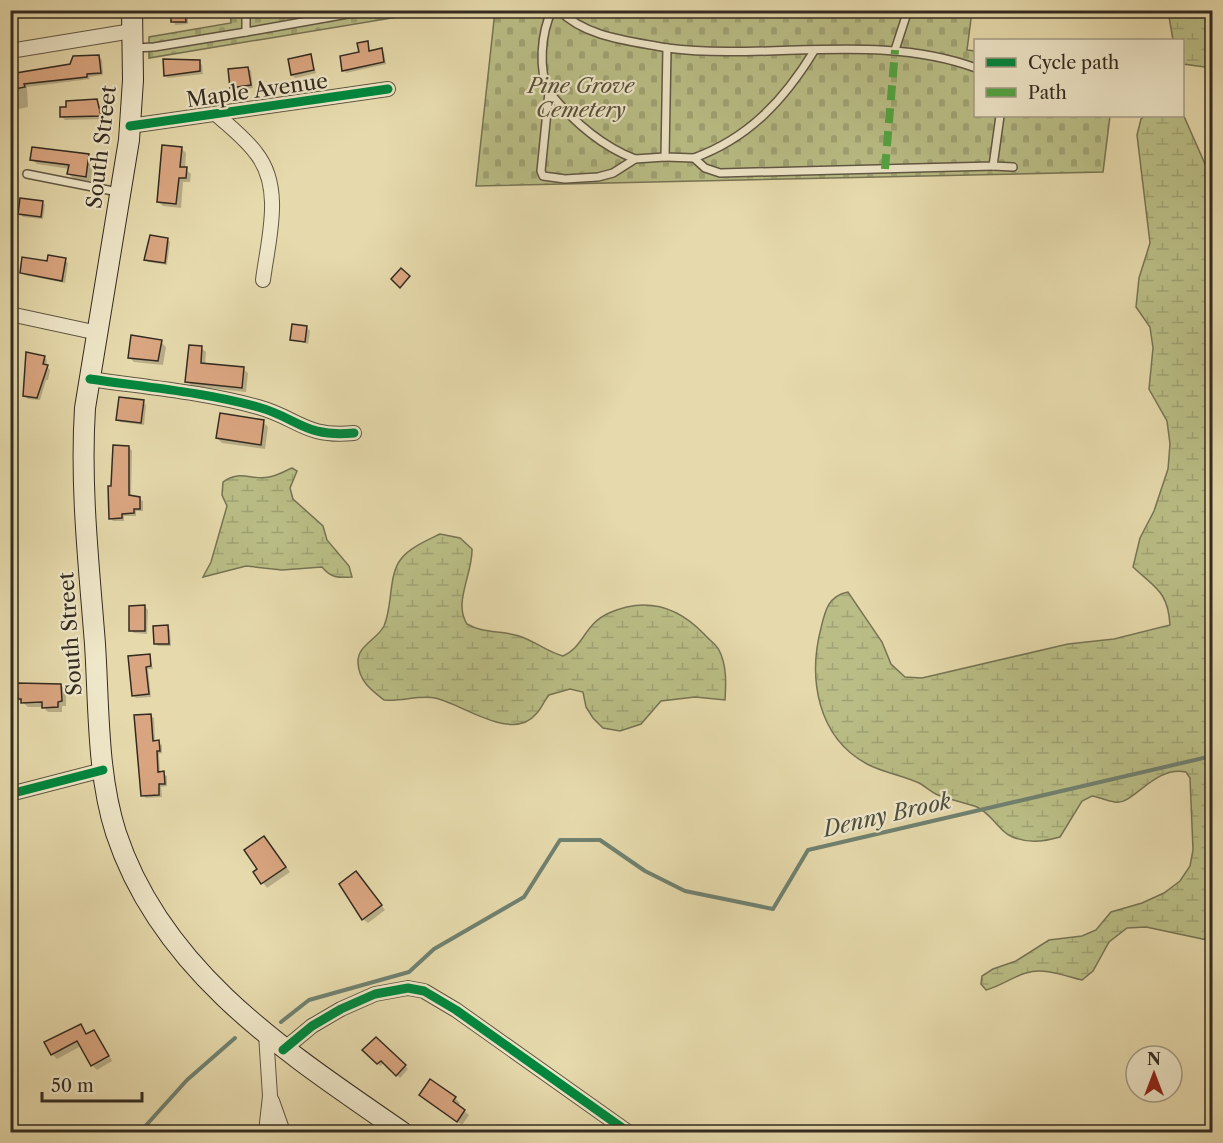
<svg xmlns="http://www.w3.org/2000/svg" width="1223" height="1143" font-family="'Libre Caslon Text',serif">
	<defs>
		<pattern id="wetland-marsh" width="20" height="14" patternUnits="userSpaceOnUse" patternTransform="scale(1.5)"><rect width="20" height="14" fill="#babe86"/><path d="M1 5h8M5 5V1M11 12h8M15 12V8" fill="none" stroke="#a0a373"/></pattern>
		<pattern id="cemetery-stones" width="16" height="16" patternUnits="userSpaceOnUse" patternTransform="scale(1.5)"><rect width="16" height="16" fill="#babe86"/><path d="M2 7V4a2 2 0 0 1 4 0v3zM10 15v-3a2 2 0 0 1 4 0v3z" fill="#a0a373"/></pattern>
	</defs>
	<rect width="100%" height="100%" fill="#e6daac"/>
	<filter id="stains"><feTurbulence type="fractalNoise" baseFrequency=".00333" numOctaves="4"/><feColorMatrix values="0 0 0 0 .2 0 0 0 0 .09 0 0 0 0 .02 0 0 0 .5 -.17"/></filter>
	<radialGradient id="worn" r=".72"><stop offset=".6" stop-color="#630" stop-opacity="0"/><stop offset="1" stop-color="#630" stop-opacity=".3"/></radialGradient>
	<g fill="url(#wetland-marsh)" stroke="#767454" stroke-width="1.5">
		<path d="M1168,11H1212V68L1183,64L1182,40H1173Z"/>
		<path d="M1183,114L1212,180V941L1146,927L1127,928L1109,942L1093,971L1082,980C1065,976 1044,967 1026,973C1012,977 1001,986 986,990L981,984L982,976L993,969L1016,961L1049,940L1082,936L1096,930L1111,912L1142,903L1164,893L1180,881L1190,866L1193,850L1190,778L1186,772C1154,765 1133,806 1115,802C1107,801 1099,797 1092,796L1082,801L1060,837C1043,842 1023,844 1007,834C995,825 991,814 977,807C964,802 950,800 938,795C931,792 925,786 919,783C902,775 884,773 867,764C817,737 808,678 821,628C825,611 828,596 848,592L882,642L891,664L905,677L922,678L1068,644L1114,639L1170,625C1168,591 1155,588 1133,567L1140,538L1154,511L1168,469L1170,444L1167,421L1149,389L1153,348L1150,327L1136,307L1139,278L1150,243L1137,135L1141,119L1145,116Z"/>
		<path d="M292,468L297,471L290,488L293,499L323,526L327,540L349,566L352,577C338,578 331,578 322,567L282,570L246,566L203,577L211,562L227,506L222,495L223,482C240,469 252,481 269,477C277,476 285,471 292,468Z"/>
		<path d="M440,534L460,538L472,549C473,573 453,603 467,624C484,634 501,630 519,636C535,641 547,652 563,656C584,647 584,624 609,613C645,597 677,606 704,634C708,639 716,644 719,650C727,665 726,685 725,700L695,697L661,701L641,724L620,731L603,728L593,718L586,707L583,692L570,689L549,695C544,701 541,709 536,714C512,743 461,703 435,698C418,695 401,702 384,700C371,690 359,681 358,663C357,645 377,640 384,626C393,606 388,575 401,559C409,548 428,540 440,534Z"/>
	</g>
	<g fill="url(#cemetery-stones)" stroke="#767454" stroke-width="1.5">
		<path d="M230,11H434L149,58V37L231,23Z"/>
		<path d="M495,11H972L967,50L975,51L976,116H1110L1103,172L476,186Z"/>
	</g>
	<g fill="#0003">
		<path d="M14,10H37L38,15L18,19Z"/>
		<path d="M171,10H188V24L175,25Z"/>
		<path d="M367,43L371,52L381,50L384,53L386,64L346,73L344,70L361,54Z"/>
		<path d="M99,56L102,60L103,75L89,77L90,79L27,87L28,107L10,111V76L71,65Z"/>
		<path d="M310,56L316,73L295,78L292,75Z"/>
		<path d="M199,62L202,65L203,74L168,78L165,76Z"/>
		<path d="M248,68L251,71L253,88L235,90L232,87Z"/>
		<path d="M97,101L103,111V119L65,120L62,117Z"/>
		<path d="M181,148L186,153L185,169L191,174L190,182H183L181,208L163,206L158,201Z"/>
		<path d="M88,156L93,161L91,181L74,179L69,174L70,169L37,164L32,159Z"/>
		<path d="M42,202L45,205L43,219L23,217L20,214Z"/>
		<path d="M167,239L170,242L167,265L148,262L145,259Z"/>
		<path d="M65,260L68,263L65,283L25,275L22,272Z"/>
		<path d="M307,328L310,331L308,344L292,339Z"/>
		<path d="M161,342L166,347L163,365L134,362L129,357Z"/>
		<path d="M201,348L206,352L205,365L243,369L248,373L246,392L192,386L187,381Z"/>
		<path d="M44,357L47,360L46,366L50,370L48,380H46L40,400L28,399L25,396Z"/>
		<path d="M143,402L146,405L144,425L120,422L117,419Z"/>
		<path d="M263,422L268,427L265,449L222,443L217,438Z"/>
		<path d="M129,447L132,451L131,497L143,501V511H136V516H124V521H113L110,518L112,488Z"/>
		<path d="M145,607L148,610L147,634L134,633L131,630Z"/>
		<path d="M167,627L170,630L171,646H158L155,643Z"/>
		<path d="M149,655L153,669H148L151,697L136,698L133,695Z"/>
		<path d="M61,686L66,690V706H62V712H48L43,707H28L19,699Z"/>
		<path d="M151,716L154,718L155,742L162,745V753L159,754L160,773L167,776V786L161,787L162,797L146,798L143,795Z"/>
		<path d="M264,837L290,872L267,888L255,872L259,869Z"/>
		<path d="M360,878L385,910L368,923L363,919Z"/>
		<path d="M80,1026L87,1035L94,1031L108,1054L91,1064L81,1046L57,1059L52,1054Z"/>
		<path d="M376,1039L408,1069L400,1078L384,1063L380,1066L365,1050Z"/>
		<path d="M110,1057L112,1061L97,1070L93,1066Z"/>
		<path d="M421,1095L455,1098L460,1103L458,1106L469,1115L462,1125Z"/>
	</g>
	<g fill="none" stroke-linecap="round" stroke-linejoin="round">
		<g stroke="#6f8170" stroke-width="4">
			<path d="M281,1022L309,1000L409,972L434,949L524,897L560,840H600L645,871L685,891L773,909L808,850L1212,756"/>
			<path d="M140,1132L187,1080L235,1038"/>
		</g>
	</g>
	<g fill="#daa681" stroke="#332b21" stroke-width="1.5">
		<path d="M171,10H185L186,22H171Z"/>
		<path d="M368,41L369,51L382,48L384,62L342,71L340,56L359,52L357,43Z"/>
		<path d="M311,54L314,70L291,75L288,59Z"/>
		<path d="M99,55L101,73L87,74V77L24,84L25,87L10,90V74L70,64L73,56Z"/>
		<path d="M163,59L200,60V71L164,76Z"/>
		<path d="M248,67L251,85L230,88L228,69Z"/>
		<path d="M97,99L101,116L60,117V107H66V101Z"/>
		<path d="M162,145L182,147L180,167H187L186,178H179L176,204L157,202Z"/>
		<path d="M32,147L89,154L86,177L67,174L69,165L30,160Z"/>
		<path d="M20,198L43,201L41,217L18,214Z"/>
		<path d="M150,235L168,238L165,263L144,260Z"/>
		<path d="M48,255L66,258L62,281L20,273L22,257L47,261Z"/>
		<path d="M401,268L410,276L400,288L391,279Z"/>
		<path d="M292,324L307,326L305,342L290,340Z"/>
		<path d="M131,335L162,340L158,361L128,358Z"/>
		<path d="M189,345L202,346L201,363L244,367L242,388L185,382Z"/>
		<path d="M26,352L45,356L43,364L48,365L37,398L23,396Z"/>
		<path d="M119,397L144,400L141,423L116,420Z"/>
		<path d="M220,413L264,420L261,445L216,438Z"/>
		<path d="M113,445L129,446V495L140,497V509H134V513L122,514V518L109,519L108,486H111Z"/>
		<path d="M145,605V631H129V606Z"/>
		<path d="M168,625L169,644H154L153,626Z"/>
		<path d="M150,654L151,666L146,667L149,694L132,696L128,656Z"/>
		<path d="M17,683L61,684L62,701L58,702V707L42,708V702L21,703V699H18Z"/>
		<path d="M151,714L153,741L159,740L160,751H157L158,772L164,771L165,784H159V795L141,796L134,715Z"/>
		<path d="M264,836L286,867L261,884L253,872L257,869L244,850Z"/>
		<path d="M356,871L382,905L362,920L339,884Z"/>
		<path d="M81,1024L86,1034L94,1030L109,1056L91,1066L77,1041L51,1055L44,1042Z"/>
		<path d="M376,1037L406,1065L396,1076L381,1061L377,1064L362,1050Z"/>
		<path d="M430,1079L456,1097L453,1101L465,1110L457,1122L419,1095Z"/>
	</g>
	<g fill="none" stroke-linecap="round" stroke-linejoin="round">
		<defs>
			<g id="lane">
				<path d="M246,10V32L370,10"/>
				<path d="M552,10C541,33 538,70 549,92L541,171L543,176L565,179L598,177L613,173L635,159L665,157"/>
				<path d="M559,10C586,38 632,41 667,48"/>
				<path d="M135,48L154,47L246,32"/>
				<path d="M895,50L908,10"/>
				<path d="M976,68C879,32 768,61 667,48L665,157L694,158L705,168L720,173L993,166L1000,116"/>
				<path d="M549,92C572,120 601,146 635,159"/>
				<path d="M694,158C749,138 784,100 814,51"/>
				<path d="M993,166L1013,167"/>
				<path d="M27,174L118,192"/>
			</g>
			<g id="street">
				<path d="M10,51L132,31"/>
				<path d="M216,114C229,126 245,138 256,153C284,188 268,240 263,280"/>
				<path d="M130,126L388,89"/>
				<path d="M10,314L98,333"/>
				<path d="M90,379C145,387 204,392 258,407C298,418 305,438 354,433"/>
				<path d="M10,794L103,770"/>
				<path d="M283,1050L312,1026L341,1009L375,994L408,988L424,991L456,1010L628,1132"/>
				<path d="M272,1101L283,1132"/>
				<path d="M266,1132L270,1096L266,1034"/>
			</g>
			<path id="secondary" d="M132,10L133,80L129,140L85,408C80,487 89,566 95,644C99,706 97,774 116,833C162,973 288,1053 402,1132"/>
		</defs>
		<use href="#lane" stroke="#605744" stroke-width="10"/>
		<use href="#street" stroke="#605744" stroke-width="16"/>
		<use href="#secondary" stroke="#332b21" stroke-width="22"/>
		<use href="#lane" stroke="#efe7c9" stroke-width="7"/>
		<use href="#street" stroke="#efe7c9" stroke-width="14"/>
		<use href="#secondary" stroke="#efe7c9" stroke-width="20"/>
		<path stroke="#52a441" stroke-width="8" stroke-dasharray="15 8" stroke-linecap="butt" d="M885,169L895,50"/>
		<defs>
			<g id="cycleway">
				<path d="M130,126L388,89"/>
				<path d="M90,379C145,387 204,392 258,407C298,418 305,438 354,433"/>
				<path d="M10,794L103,770"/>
				<path d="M283,1050L312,1026L341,1009L375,994L408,988L424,991L456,1010L628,1132"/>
			</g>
		</defs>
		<use href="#cycleway" stroke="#efe7c9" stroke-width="13"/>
		<use href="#cycleway" stroke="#00873e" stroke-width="9"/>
	</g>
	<g text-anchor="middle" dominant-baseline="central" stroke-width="4.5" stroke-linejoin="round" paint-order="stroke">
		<g font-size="21" font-style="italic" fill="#55503a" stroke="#efe7c9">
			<text x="581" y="85">Pine Grove<tspan x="581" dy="24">Cemetery</tspan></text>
		</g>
		<g font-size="21" fill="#332b21" stroke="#efe7c9">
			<text transform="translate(257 90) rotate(-8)">Maple Avenue</text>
			<text transform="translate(101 147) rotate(-83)">South Street</text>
			<text transform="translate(70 634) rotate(-94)">South Street</text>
		</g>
		<g font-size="22" font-style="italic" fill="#4c4f42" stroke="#efe7c9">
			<text transform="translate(887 815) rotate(-13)">Denny Brook</text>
		</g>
	</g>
	<rect width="1223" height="1143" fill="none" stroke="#e6daac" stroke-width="36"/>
	<rect x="12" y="12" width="1199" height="1119" fill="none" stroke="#332b21" stroke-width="3"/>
	<rect x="18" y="18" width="1187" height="1107" fill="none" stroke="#332b21" stroke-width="1.5"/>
	<rect x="974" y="39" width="210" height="78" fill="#efe7c9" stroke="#a49c86" stroke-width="1.5"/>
	<rect x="986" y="58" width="30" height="9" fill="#00873e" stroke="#a49c86" stroke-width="1.5"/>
	<text x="1028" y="69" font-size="18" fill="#332b21">Cycle path</text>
	<rect x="986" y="88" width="30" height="9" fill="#52a441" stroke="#a49c86" stroke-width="1.5"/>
	<text x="1028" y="99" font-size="18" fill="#332b21">Path</text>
	<g transform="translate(1154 1074)"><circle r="28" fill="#efe7c9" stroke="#a49c86" stroke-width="1.5"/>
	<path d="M0-4.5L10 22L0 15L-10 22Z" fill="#8f2418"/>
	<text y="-9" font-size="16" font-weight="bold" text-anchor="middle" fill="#332b21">N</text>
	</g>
	<path d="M42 1092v9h100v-9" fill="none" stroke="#332b21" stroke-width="3"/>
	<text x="51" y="1092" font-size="18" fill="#332b21" stroke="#efe7c9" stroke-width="4.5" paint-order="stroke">50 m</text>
	<rect width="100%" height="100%" filter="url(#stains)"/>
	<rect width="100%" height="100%" fill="url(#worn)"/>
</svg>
